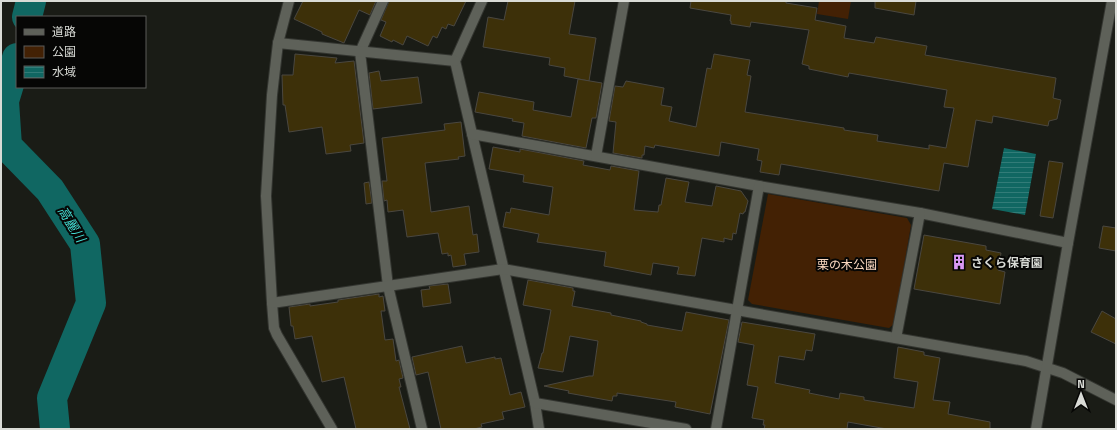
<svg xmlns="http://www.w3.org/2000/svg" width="1117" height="430" font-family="'Titillium Web','Noto Sans JP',sans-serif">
	<defs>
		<pattern id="water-rules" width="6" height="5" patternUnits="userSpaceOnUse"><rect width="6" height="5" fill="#106762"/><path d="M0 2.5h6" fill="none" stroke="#327c78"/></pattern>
	</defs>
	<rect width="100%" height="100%" fill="#1a1c16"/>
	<g fill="#432104">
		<path d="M819,1H851L848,19L817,14Z"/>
		<path d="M768,194L907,218L911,225L894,324L889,328L752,304L748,300Z"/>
	</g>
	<path fill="url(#water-rules)" d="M1004,148L1036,154L1025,215L992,209Z"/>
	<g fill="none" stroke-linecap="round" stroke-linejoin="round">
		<g stroke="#106762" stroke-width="30">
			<path d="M27,17L31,1"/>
			<path d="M17,58L4,101L7,146L50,190L85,244L91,303L52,398L55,429"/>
		</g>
	</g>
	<g fill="#3d3009" stroke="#4a4740">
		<path d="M303,1H376L370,15L359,10L344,43L322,34V32L294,19Z"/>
		<path d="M389,1H466L454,26L448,24L446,29L442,27L437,38L433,36L428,46L407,36L403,45L393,40L392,42L380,36L386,22L381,20Z"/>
		<path d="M508,1H575L569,34L596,38L589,81L564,76L565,68L549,65L550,58L483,47L488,17L504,20Z"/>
		<path d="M691,1H786V3L817,8L815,20L846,26L844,38L874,43L876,37L927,46L925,55L1056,78L1053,98L1061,100L1057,119L1049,121L1048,126L993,116L992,123L976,120L968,167L944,163L939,191L781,164L779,175L760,172L762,161L757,160L759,149L721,142L719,156L655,145L654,148L645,146L644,155H642V158L613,153L616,122L609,121L615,86L623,87L626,81L664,88L661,105L672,107L669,121L696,127L707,68L711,69L714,54L750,60L747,75L751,76L745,112L844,128V130L878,135L877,141L929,149V145L946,148L954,108L944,107L947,90L849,73L848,77L809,69V66L802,64L809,30L751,22L750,27L731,24V21H730L731,15L690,8Z"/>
		<path d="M875,1H916L914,15L875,8Z"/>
		<path d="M295,54L337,58L335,63L354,61L364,143L350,145L351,151L326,154L322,127L289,132L285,105H283L282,75H293Z"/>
		<path d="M379,71L381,81L418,77L422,103L373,109L369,73Z"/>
		<path d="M578,79L602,83L596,118H592L586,148L522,136L524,123L512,121L513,119L475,112L479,92L534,102L533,110L571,117Z"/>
		<path d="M461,122L465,156L458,157L459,159L425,163L431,212L469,206L473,235L477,234L479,252L464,254L466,265L453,267L451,255L448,256V253L442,254L438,233L407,237L403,210L388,212L387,200L384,201L382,181H387L382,138L445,130L444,124Z"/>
		<path d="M493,147L520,152V149L584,161L583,165L610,170L611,166L639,171L634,210L658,212L659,205H661L666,178L689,182L685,202L712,206L716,186L741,191L748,201L745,212H744L743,214L740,213L736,234L733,233L732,240L724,238V242L702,238L695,276L677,274L679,267L653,263L651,275L604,266L606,252L537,242L539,234L503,227L506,212L510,213L511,208L549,215L553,187L523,182L524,175L489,169Z"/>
		<path d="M1049,161L1063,163L1053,218L1040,216Z"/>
		<path d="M369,182L372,203L366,204L364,183Z"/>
		<path d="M1103,226L1116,228V251L1099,248Z"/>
		<path d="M924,235L986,246V250L1001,253L998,270L1005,272L1000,304L914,289Z"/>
		<path d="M528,280L573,288V291H575L572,306L611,313V315L641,321V322L647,324V325L682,331L686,312L729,320L710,414L675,407L676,402L617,393V396H613L612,401L568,393L569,391L544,386L589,376H593L598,341L570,336L563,372L538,368L542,353H543L551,310L523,305Z"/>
		<path d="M448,284L451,303L423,307L421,290L430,289L429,286Z"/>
		<path d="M379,294V297L383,296L385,311H381L385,340L393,339L396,361L399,360L403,378L399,379L401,387H399L410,429H356L344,377L322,382L312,336L295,339L293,326H291L289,307L310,304V306L338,302V300Z"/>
		<path d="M1102,311L1116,319V344L1091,332Z"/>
		<path d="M742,322L815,334L812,351L806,350L804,360L779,356L775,383L810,390L809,393L839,399L840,393L864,397V400L914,408L918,382L894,378L898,347L924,352V355L940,358L933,400L950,402L948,414L990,422V429H887L848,422L847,429H764L765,425H763L764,420L752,418L758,387L747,385L754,345L738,342Z"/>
		<path d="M462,346L466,363L495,357V359L501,358L510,395L521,392L525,407L502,412L504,419L481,424L482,427L474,429H441L428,372L416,375L412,357Z"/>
	</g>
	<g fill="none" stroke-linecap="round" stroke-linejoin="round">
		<defs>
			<g id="minor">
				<path d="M289,1L278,43L272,95L266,196L272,303L274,328L277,335L332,429"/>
				<path d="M383,1L360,52L388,286L422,429"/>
				<path d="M482,1L455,61L535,403L539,429"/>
				<path d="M278,43L455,61"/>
				<path d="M472,134L759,186L920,213L1068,243"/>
				<path d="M596,156L624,1"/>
				<path d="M272,303L503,269L1026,361L1063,373L1116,400"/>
				<path d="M896,338L920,213"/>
				<path d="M535,403L686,429"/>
				<path d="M716,429L759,186"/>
				<path d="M1036,429L1068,243L1112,1"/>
			</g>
		</defs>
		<use href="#minor" stroke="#343631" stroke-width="12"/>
		<use href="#minor" stroke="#5e6159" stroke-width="10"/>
	</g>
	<defs>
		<symbol id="building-bare" viewBox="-9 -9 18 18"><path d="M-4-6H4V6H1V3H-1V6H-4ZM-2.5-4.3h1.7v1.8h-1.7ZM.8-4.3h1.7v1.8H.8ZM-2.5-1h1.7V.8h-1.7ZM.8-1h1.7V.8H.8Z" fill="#db99f5" stroke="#060605" stroke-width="2.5" paint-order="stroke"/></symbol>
	</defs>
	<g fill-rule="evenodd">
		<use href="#building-bare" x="948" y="251" width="22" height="22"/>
	</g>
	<g text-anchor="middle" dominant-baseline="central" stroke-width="4" stroke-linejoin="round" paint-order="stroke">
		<g font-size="12" font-weight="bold" fill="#d9dbd6" stroke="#060605" text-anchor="start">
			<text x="971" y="262">さくら保育園</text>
		</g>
		<g font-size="12" fill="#fad8c0" stroke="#060605">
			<text x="847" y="264">栗の木公園</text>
		</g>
		<g font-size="13" font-style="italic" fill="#43dbd2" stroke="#060605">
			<text transform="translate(72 224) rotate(58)">高麗川</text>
		</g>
	</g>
	<rect width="1117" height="430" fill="none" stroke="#d9dbd6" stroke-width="4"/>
	<rect x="16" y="16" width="130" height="72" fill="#060605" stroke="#5a5b59"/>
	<rect x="24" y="29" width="20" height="6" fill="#5e6159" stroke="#5a5b59"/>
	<text x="52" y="36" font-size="12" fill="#d9dbd6">道路</text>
	<rect x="24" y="46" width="20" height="12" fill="#432104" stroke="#5a5b59"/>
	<text x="52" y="56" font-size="12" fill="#d9dbd6">公園</text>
	<rect x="24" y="66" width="20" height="12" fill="url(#water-rules)" stroke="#5a5b59"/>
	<text x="52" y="76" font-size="12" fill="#d9dbd6">水域</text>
	<g transform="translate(1081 394)" stroke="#060605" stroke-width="3" paint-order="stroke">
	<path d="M0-3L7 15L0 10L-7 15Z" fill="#d9dbd6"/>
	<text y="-6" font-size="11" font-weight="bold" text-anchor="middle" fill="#d9dbd6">N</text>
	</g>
</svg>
